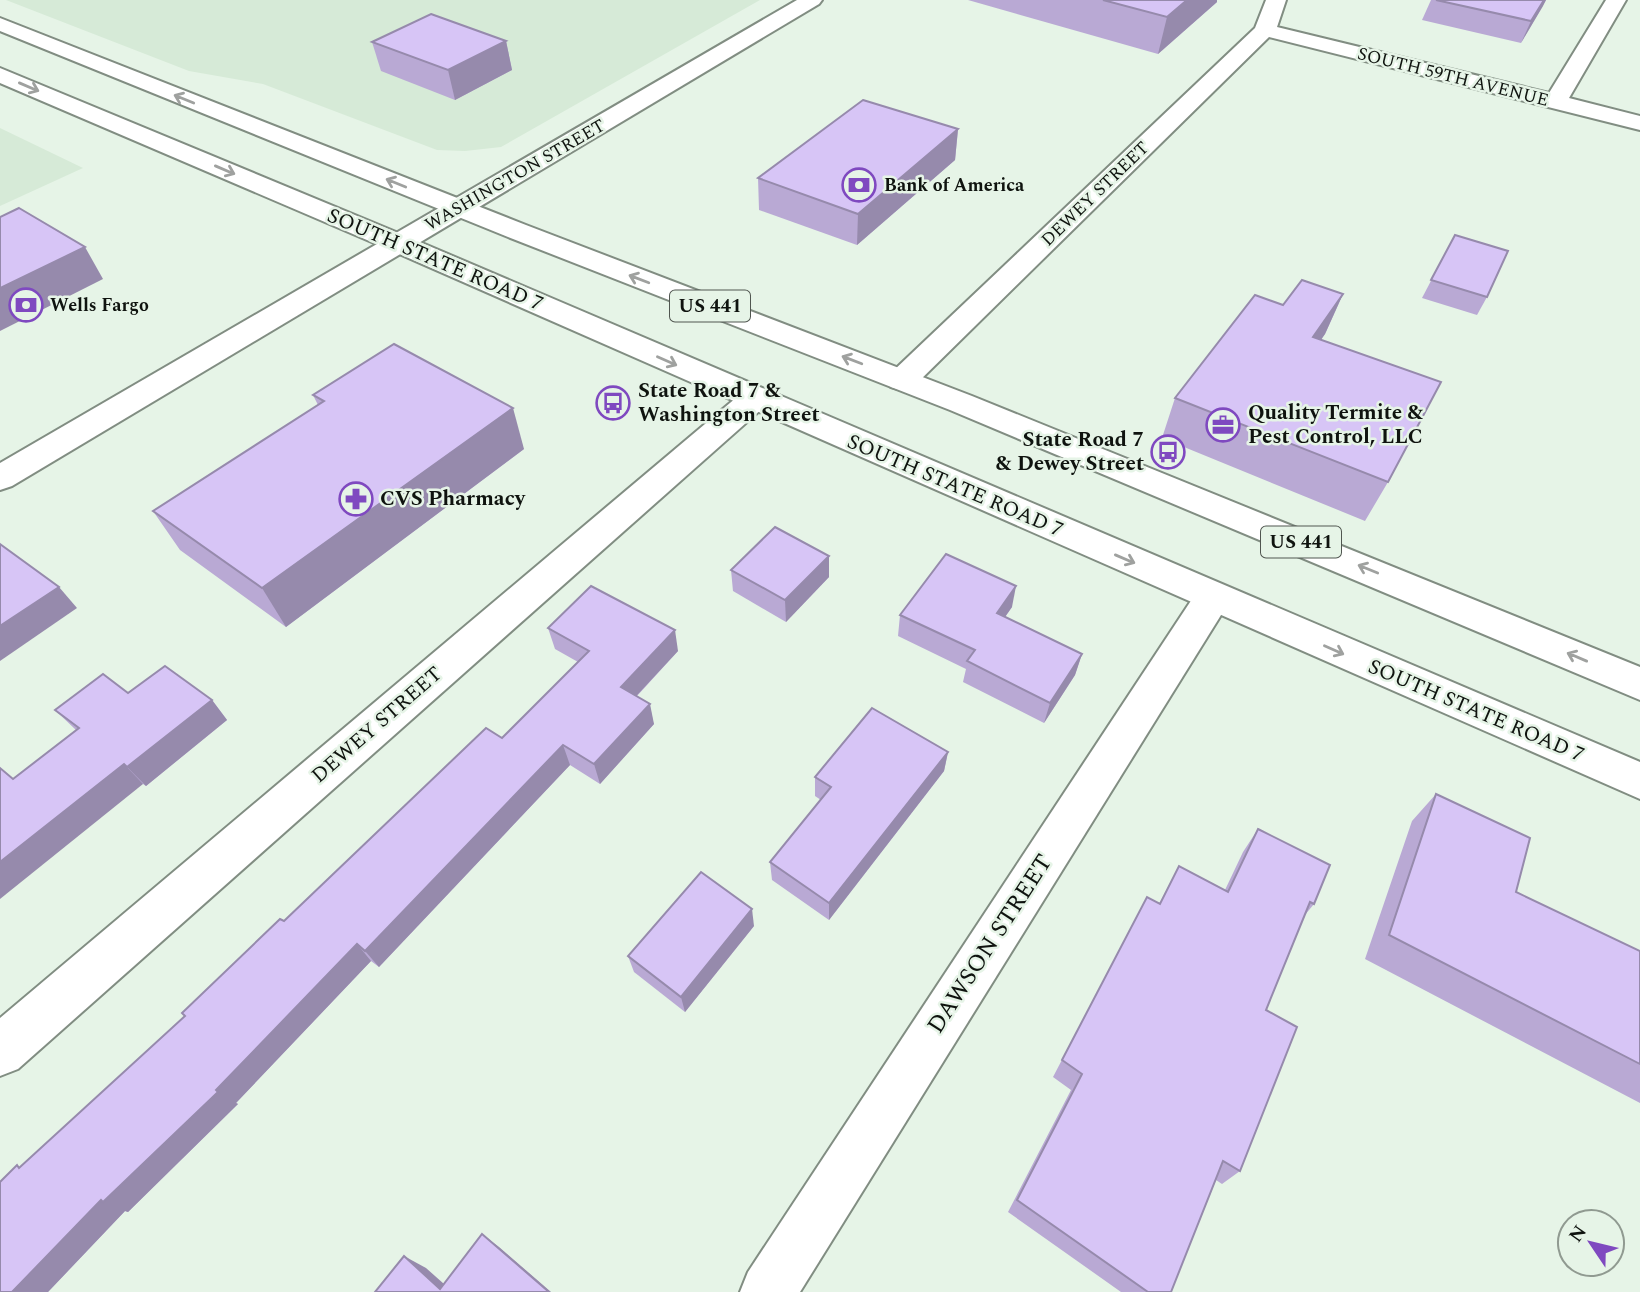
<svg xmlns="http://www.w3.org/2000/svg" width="1640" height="1292" font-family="Spectral,serif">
	<rect width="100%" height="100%" fill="#e6f4e7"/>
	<g fill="#d6ead7">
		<path d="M6,0H760L501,147L465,151L437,150L263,84L189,71Z"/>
		<path d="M0,128L83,168L0,206Z"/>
	</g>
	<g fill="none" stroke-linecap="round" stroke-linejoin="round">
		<defs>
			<g id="minor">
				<path d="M797,0H822L819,4L12,486L0,490V463Z"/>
				<path d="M1266,0H1286L1277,27L1549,93L1606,0H1626L1569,98L1640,116V130L1269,37L913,387L902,390L891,387L886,380L891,373L1255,28Z"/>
				<path d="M754,389L765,392L770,399L765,406L18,1069L0,1076V1018L743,392Z"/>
				<path d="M1213,583L1226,587L1232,597L1226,607L800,1292H740L748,1272L1200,587Z"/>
			</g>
			<g id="major">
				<path d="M0,18L526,225L972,396L1640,667V700L950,410L508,237L0,31Z"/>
				<path d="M0,68L408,237L1640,762V799L388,249L0,83Z"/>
			</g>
		</defs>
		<use href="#minor" stroke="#818d82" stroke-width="4"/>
		<use href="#major" stroke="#818d82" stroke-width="4"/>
		<use href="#minor" fill="#fff" fill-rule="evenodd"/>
		<use href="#major" fill="#fff" fill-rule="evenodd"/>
	</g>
	<g fill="#b9a9d4">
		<path d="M968,0H1217V2L1158,54Z"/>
		<path d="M1431,0H1546L1521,43L1422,20Z"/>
		<path d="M506,41L512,70L455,100L381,71L372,42Z"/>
		<path d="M958,129L955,160L857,245L759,210L758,178Z"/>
		<path d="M1455,235L1487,297L1477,315L1422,298Z"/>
		<path d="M1343,294L1325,334L1321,339L1388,482L1365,521L1162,438L1175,398L1283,305Z"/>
		<path d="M313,395L524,449L286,627L180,550L153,511L318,405Z"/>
		<path d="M731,570L829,577L786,622L733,591Z"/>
		<path d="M1012,607L1005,617L1082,654L1075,675L1044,723L963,682L966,669L898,636L900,615Z"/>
		<path d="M548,628L678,651L637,696L654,724L600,784L570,765L379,967L371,961L236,1103L238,1104L128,1212L125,1211L48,1292H0L17,1165L20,1167L185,1016L284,921L502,738L578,662L555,649Z"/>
		<path d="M128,693L212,700L227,720L146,786L143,784L13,779L76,730L55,710Z"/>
		<path d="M948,752L944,771L829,920L772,880L770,862L821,800L815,796V777Z"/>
		<path d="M1436,794L1516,892L1640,951V1103L1365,959L1412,821Z"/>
		<path d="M1258,829L1314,904L1304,916L1266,1010L1240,1171L1222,1184L1216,1180L1171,1292H1121L1008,1212L1071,1090L1053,1077L1147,897L1159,904L1179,866L1225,890L1243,852Z"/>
		<path d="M754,926L685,1012L634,972L628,956Z"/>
	</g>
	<g fill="#968aac">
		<path d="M1187,0H1217V2L1158,54L1167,17Z"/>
		<path d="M1544,0H1546L1543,6L1521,43L1531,21Z"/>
		<path d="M506,41L512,70L455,100L448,70Z"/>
		<path d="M958,129L955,160L857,245L858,214Z"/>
		<path d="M85,247L103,279L0,331V288Z"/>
		<path d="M1343,294L1325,334L1296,377L1313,337Z"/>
		<path d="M513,408L524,449L286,627L262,588Z"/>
		<path d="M829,556V577L786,622L785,600Z"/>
		<path d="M1016,586L1012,607L993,634L997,613Z"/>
		<path d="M59,587L77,608L0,661V626Z"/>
		<path d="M675,630L678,651L626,707L621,687Z"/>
		<path d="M1082,654L1075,675L1044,723L1050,703Z"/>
		<path d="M212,700L227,720L146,786L127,767Z"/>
		<path d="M650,704L654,724L600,784L594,764Z"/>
		<path d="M563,745L570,765L379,967L365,951Z"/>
		<path d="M948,752L944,771L829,920V903Z"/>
		<path d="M124,764L143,784L0,899V862Z"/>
		<path d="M752,909L754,926L685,1012L681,997Z"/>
		<path d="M357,944L371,961L236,1103L238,1104L128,1212L125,1211L48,1292H12L101,1200L216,1090Z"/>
		<path d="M482,1234L499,1247L551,1292H549Z"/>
		<path d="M404,1256L426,1268L453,1292L440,1289Z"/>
	</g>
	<g fill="#d7c5f6" stroke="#968aac" stroke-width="2">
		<path d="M1103,0H1187L1167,17Z"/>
		<path d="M1436,0H1544L1531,21Z"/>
		<path d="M431,14L506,41L448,70L372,42Z"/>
		<path d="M863,100L958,129L858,214L758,178Z"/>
		<path d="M19,208L85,247L0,288V217Z"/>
		<path d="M1455,235L1508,251L1487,297L1431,280Z"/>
		<path d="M1302,280L1343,294L1313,337L1441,382L1388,482L1175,398L1255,295L1283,305Z"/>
		<path d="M394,344L513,408L262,588L153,511L324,401L313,395Z"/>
		<path d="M775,527L829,556L785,600L731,570Z"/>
		<path d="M0,544L59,587L0,626Z"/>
		<path d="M946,554L1016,586L997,613L1082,654L1050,703L967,661L975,650L900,615Z"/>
		<path d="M591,586L675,630L621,687L650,704L594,764L563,745L365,951L357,944L216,1090L218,1092L103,1202L101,1200L12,1292H0V1182L17,1165L19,1168L185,1016L182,1013L280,919L284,921L486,728L502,738L589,651L548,628Z"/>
		<path d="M165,666L212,700L127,767L124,764L0,862V768L13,779L79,728L55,710L103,674L128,693Z"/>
		<path d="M872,708L948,752L829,903L770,862L831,787L815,777Z"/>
		<path d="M1436,794L1530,838L1516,892L1640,951V1064L1389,935Z"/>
		<path d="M1258,829L1330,865L1314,904L1310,902L1266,1010L1297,1027L1240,1171L1223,1161L1171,1292H1148L1017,1200L1082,1074L1062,1060L1147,897L1160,904L1179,866L1228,892Z"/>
		<path d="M701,872L752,909L681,997L628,956Z"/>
		<path d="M482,1234L549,1292H375L404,1256L440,1289Z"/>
	</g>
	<defs><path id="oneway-shaft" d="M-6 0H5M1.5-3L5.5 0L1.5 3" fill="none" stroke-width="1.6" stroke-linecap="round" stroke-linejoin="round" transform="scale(1.75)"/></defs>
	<g stroke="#9fa19f">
		<use href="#oneway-shaft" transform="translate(29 87) rotate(23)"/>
		<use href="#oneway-shaft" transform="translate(184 99) rotate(-158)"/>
		<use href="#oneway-shaft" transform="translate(225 170) rotate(23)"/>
		<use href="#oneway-shaft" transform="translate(396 183) rotate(-158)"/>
		<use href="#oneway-shaft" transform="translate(639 279) rotate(-159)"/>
		<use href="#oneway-shaft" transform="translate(852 360) rotate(-159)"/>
		<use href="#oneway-shaft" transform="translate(667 361) rotate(24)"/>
		<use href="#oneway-shaft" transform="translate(1125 559) rotate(23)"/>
		<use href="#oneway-shaft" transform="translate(1368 569) rotate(-158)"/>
		<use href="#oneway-shaft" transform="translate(1334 650) rotate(24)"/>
		<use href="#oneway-shaft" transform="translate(1577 657) rotate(-157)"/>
	</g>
	<defs>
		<symbol id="bank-ring" viewBox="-11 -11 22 22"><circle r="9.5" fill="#e6f4e7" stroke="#7f49c0" stroke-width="1.5"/><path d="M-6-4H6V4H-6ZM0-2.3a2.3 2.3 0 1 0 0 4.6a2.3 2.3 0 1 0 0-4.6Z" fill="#7f49c0"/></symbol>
		<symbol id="bus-ring" viewBox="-11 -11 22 22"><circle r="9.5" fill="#e6f4e7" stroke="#7f49c0" stroke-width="1.5"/><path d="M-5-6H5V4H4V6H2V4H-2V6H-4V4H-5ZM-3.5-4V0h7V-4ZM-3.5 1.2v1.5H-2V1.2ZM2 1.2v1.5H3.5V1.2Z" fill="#7f49c0"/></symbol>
		<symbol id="office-ring" viewBox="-11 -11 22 22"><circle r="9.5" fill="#e6f4e7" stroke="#7f49c0" stroke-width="1.5"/><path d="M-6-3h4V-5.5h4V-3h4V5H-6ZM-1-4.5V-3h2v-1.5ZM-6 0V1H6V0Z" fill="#7f49c0"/></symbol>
		<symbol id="pharmacy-ring" viewBox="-11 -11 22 22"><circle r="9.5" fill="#e6f4e7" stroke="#7f49c0" stroke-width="1.5"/><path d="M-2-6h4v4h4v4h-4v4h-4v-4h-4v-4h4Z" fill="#7f49c0"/></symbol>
	</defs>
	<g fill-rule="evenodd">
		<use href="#bank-ring" x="840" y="166" width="38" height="38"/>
		<use href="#bank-ring" x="7" y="286" width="38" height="38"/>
		<use href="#bus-ring" x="594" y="384" width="38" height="38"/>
		<use href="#office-ring" x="1204" y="406" width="38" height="38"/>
		<use href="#bus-ring" x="1149" y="433" width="38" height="38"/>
		<use href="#pharmacy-ring" x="337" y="480" width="38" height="38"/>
	</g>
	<g text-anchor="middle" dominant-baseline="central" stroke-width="5" stroke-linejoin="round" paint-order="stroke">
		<g font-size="18" fill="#0f130f" stroke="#e6f4e7">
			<text transform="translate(1453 77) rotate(14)">SOUTH 59TH AVENUE</text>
			<text transform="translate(515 175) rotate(-30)">WASHINGTON STREET</text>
			<text transform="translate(1095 194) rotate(-44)">DEWEY STREET</text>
		</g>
		<g font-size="18" font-weight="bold" fill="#0f130f" stroke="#e6f4e7" text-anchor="start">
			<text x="884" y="185">Bank of America</text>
			<text x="50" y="305">Wells Fargo</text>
		</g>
		<g fill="#e6f4e7" stroke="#505650" stroke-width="2">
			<rect x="670" y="290.5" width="80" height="31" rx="5"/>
			<rect x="1261" y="526.5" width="80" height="31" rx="5"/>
		</g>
		<g font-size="19" font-weight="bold" fill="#0f130f">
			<text x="710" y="306">US 441</text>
			<text x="1301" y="542">US 441</text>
		</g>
		<g font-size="21" fill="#0f130f" stroke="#e6f4e7">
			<text transform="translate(435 260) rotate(23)">SOUTH STATE ROAD 7</text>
			<text transform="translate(955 486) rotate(23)">SOUTH STATE ROAD 7</text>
			<text transform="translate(1476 711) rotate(23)">SOUTH STATE ROAD 7</text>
			<text transform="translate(377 725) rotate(-41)">DEWEY STREET</text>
		</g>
		<g font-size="21" font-weight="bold" fill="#0f130f" stroke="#e6f4e7" text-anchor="start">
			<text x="638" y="391">State Road 7 &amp;<tspan x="638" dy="24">Washington Street</tspan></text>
			<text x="1248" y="413">Quality Termite &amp;<tspan x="1248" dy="24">Pest Control, LLC</tspan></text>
			<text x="1144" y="440" text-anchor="end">State Road 7<tspan x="1144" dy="24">&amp; Dewey Street</tspan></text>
			<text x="380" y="499">CVS Pharmacy</text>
		</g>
		<g font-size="24" fill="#0f130f" stroke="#e6f4e7">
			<text transform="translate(990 944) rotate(-57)">DAWSON STREET</text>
		</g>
	</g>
	<g transform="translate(1591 1243) rotate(305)"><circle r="33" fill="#e6f4e7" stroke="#909a91" stroke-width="2"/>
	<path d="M0-5L12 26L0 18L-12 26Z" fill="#7f49c0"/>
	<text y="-10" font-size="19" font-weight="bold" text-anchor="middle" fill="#0f130f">N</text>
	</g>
</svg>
